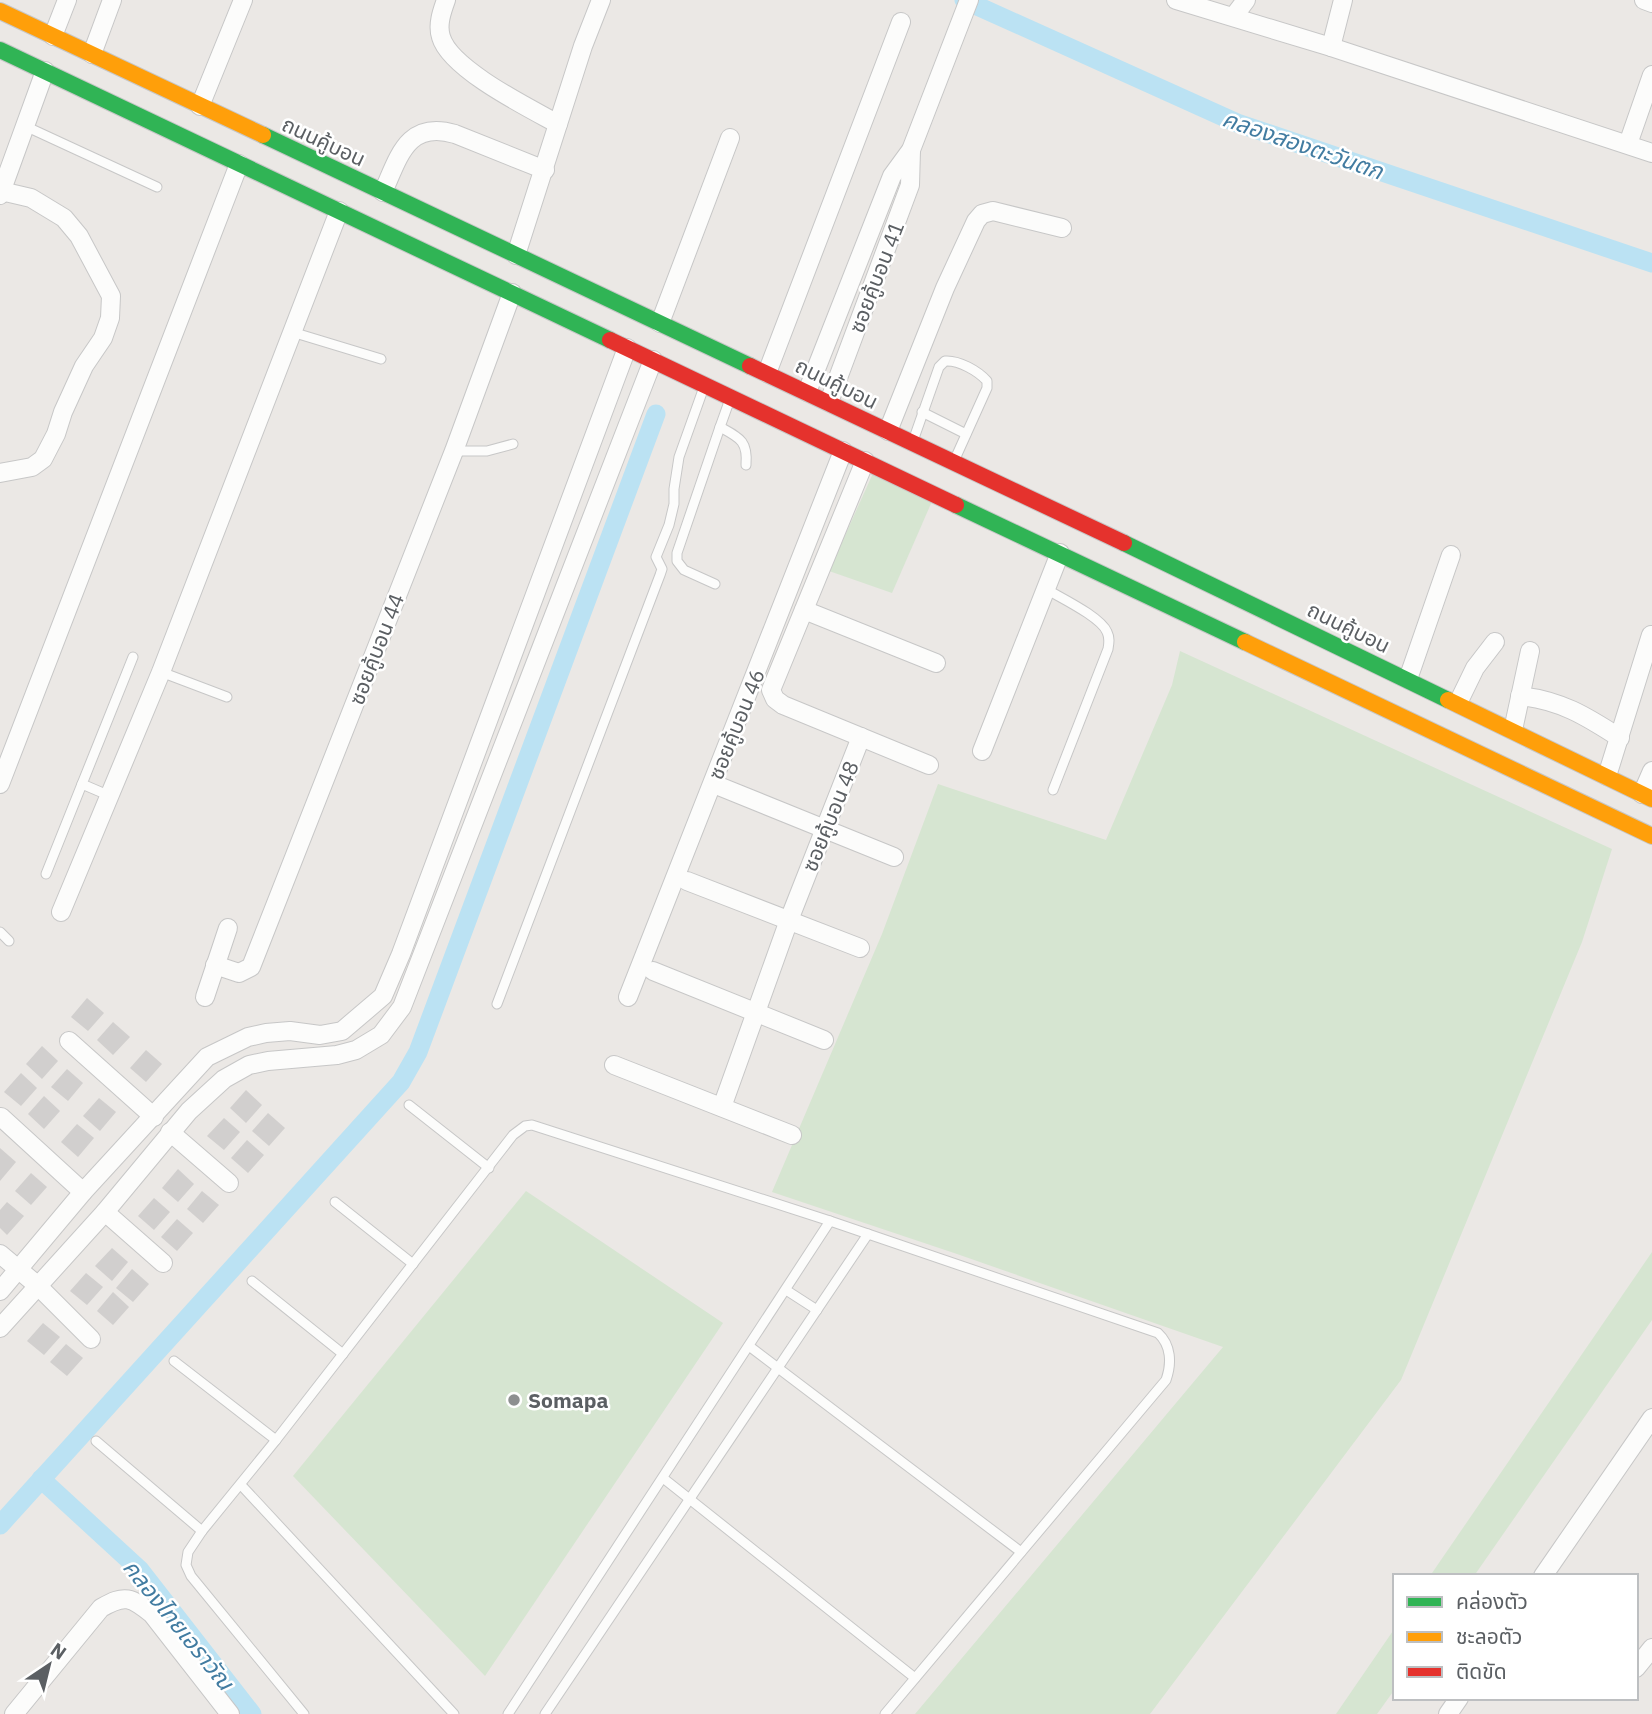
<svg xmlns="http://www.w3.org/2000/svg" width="1652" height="1714" font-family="'IBM Plex Sans','Noto Sans Thai',sans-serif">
	<rect width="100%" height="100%" fill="#ebe8e5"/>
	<g fill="#d6e5d1">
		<path d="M874,471L933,499L892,593L829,571Z"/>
		<path d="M1180,651L1612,849L1582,942L1401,1380L1150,1714H915L1223,1347L957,1254L772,1192L882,934L938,784L1106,840L1172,685Z"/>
		<path d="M526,1191L723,1323L485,1676L293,1476Z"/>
		<path d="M1652,1252V1320L1474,1576H1430Z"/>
		<path d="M1395,1628V1689L1377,1714H1336Z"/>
	</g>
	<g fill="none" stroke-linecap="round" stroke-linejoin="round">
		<g stroke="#bbe2f3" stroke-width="19">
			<path d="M964,0L1237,123L1652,263"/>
			<path d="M41,1479L140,1570L252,1714"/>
			<path d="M0,1525L401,1082L418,1052L656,414"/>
		</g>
	</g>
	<g fill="#d1cfce">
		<path d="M87,998L104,1013L88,1031L71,1017Z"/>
		<path d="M113,1022L130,1037L113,1055L97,1040Z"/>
		<path d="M42,1046L58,1061L42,1079L26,1064Z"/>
		<path d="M146,1050L162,1064L146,1082L130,1068Z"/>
		<path d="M67,1069L83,1083L68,1101L51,1087Z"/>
		<path d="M21,1073L37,1088L21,1106L4,1092Z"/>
		<path d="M246,1090L262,1105L246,1123L230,1108Z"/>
		<path d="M44,1096L60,1111L44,1129L28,1114Z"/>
		<path d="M99,1098L116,1112L100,1131L83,1116Z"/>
		<path d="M268,1113L285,1128L269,1146L252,1131Z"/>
		<path d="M224,1118L240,1132L224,1150L207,1136Z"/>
		<path d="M77,1124L94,1138L78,1157L61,1142Z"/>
		<path d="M247,1140L264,1155L248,1173L231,1158Z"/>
		<path d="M0,1148L16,1162L0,1181Z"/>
		<path d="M178,1169L194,1184L178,1202L162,1188Z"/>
		<path d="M31,1173L47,1187L31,1205L15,1191Z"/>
		<path d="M202,1191L219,1205L203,1223L187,1209Z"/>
		<path d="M154,1198L170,1212L154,1230L138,1216Z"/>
		<path d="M7,1202L24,1216L7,1235L0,1228V1210Z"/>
		<path d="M177,1219L193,1233L177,1251L161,1237Z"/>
		<path d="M112,1248L128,1262L112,1281L95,1266Z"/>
		<path d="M132,1269L149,1284L133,1302L116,1288Z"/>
		<path d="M86,1273L103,1287L87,1305L70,1291Z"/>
		<path d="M113,1292L129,1307L113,1325L97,1311Z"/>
		<path d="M43,1323L60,1337L44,1355L27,1341Z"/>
		<path d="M66,1344L83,1358L67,1376L50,1362Z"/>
	</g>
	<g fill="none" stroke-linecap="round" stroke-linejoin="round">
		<defs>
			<g id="lane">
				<path d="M25,126L157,187"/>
				<path d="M292,332L381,359"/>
				<path d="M730,399L720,427C740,438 748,441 746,465"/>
				<path d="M922,412L966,434"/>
				<path d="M913,441L939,367L945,361C959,360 978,371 987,381V388L955,459"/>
				<path d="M454,451H487L513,444"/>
				<path d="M715,584L684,570L677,561V553L720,427"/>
				<path d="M1046,589C1061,598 1101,617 1107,632C1110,638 1109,643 1108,649L1053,790"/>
				<path d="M161,672L227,697"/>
				<path d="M110,796L82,784L133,657"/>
				<path d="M46,874L82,784"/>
				<path d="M0,932L9,941"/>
				<path d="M497,1004L660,575L662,569L656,557L669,525L674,504V489L679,457L704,387"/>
				<path d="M409,1105L489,1168"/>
				<path d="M335,1202L413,1264"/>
				<path d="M252,1281L343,1354"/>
				<path d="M786,1290L817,1310"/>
				<path d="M749,1346L1021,1552"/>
				<path d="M174,1361L276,1440"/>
				<path d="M96,1441L202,1531"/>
				<path d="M663,1478L915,1678"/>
				<path d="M241,1485L454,1714"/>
				<path d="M304,1714L191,1576L186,1565L188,1552L202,1531L276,1440L513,1135L525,1126L532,1125L830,1221L1158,1333C1171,1345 1172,1363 1166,1380L885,1714"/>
				<path d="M508,1714L830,1221"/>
				<path d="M545,1714L868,1234"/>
			</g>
			<g id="street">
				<path d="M446,0C442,11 437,25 441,37C450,69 529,108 558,124"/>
				<path d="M1176,0L1331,47L1652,153"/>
				<path d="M1644,0L1652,3"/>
				<path d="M1234,16L1246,0"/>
				<path d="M53,36L67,0"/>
				<path d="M1331,47L1343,0"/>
				<path d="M92,54L112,0"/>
				<path d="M200,106L243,0"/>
				<path d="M1628,144L1652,75"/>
				<path d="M383,192C399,157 407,120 455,134L545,170"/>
				<path d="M0,195L45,71"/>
				<path d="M516,255L583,46L601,0"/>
				<path d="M660,323L730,138"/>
				<path d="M767,373L901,22"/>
				<path d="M807,392L892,176L911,150L969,0"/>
				<path d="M829,402L910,185L911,150"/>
				<path d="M888,431L945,288L976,221L982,214L993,211L1062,228"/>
				<path d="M865,461L771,690L775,699L783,705L929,765"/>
				<path d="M0,473L32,467L43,459L56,434L63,412L84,366L103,338L110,318L111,296L79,236L64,218L31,198L1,191"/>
				<path d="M804,610L936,663"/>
				<path d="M1408,679L1451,555"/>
				<path d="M1520,696C1560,700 1586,716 1620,738"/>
				<path d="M1458,703L1475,668L1495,642"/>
				<path d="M1513,730L1530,651"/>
				<path d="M982,751L1060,553"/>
				<path d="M1607,776L1651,635"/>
				<path d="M0,784L239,164"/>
				<path d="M721,787L894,857"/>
				<path d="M1642,794L1652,771"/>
				<path d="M687,881L860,948"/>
				<path d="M61,912L161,672L339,211"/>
				<path d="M215,965L239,973L251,967L454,451L512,293"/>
				<path d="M653,971L824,1040"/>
				<path d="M205,997L228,928"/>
				<path d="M628,997L843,451"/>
				<path d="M69,1041L154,1117"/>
				<path d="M614,1065L792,1135"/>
				<path d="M722,1107L789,920L861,737"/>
				<path d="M1,1117L83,1192"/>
				<path d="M170,1132L229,1183"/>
				<path d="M105,1212L163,1263"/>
				<path d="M0,1254L37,1285L91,1339"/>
				<path d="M0,1291L83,1192L207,1057L248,1037L266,1033L290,1031L320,1035L342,1031L383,996L401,954L627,348"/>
				<path d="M0,1328L105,1212L189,1111L224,1079L249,1065L268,1061L337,1055L356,1050L381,1035L402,1007L653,360"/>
				<path d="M1543,1576L1652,1418"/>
				<path d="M1636,1668L1652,1648"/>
				<path d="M14,1714L101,1608C125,1594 131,1597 152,1614L230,1714"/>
				<path d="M1448,1714L1459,1698"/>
			</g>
			<g id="fast">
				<path d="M0,50L610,340"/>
				<path d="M263,135L750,366"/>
				<path d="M956,505L1245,642"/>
				<path d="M1124,543L1448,700"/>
			</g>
			<g id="slow">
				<path d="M0,11L263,135"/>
				<path d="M1245,642L1652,836"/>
				<path d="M1448,700L1652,799"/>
			</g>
			<g id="jam">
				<path d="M610,340L956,505"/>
				<path d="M750,366L1124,543"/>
			</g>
		</defs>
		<use href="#lane" stroke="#c7c7c7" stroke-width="11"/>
		<use href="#street" stroke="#c7c7c7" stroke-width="20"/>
		<use href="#fast" stroke="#c7c7c7" stroke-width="18"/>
		<use href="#slow" stroke="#c7c7c7" stroke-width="18"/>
		<use href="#jam" stroke="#c7c7c7" stroke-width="18"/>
		<use href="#lane" stroke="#fcfcfb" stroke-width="9"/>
		<use href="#street" stroke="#fcfcfb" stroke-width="18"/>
		<use href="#fast" stroke="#30b455" stroke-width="16"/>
		<use href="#slow" stroke="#ff9f0a" stroke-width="16"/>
		<use href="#jam" stroke="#e5322d" stroke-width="16"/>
	</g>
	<circle fill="#8d8f90" stroke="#fff" stroke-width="2.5" cx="514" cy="1400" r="7"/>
	<g text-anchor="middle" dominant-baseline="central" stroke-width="5" stroke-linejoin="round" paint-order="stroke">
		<g font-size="21" fill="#5b5f63" stroke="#fff">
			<text transform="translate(324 141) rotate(25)">ถนนคู้บอน</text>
			<text transform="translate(876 277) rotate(-69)">ซอยคู้บอน 41</text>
			<text transform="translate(837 383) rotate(26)">ถนนคู้บอน</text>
			<text transform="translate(1349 627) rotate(26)">ถนนคู้บอน</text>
			<text transform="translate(376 649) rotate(-69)">ซอยคู้บอน 44</text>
			<text transform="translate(736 724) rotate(-68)">ซอยคู้บอน 46</text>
			<text transform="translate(830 816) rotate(-68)">ซอยคู้บอน 48</text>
		</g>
		<g font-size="21" font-weight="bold" fill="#5b5f63" stroke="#fff" text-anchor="start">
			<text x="528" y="1400">Somapa</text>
		</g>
		<g font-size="23" font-style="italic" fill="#427ca1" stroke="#fff">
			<text transform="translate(1303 144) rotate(19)">คลองสองตะวันตก</text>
			<text transform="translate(179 1624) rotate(51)">คลองไทยเอราวัณ</text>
		</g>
	</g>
	<rect x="1393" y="1574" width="245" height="126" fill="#ffffff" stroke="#bdbfc1" stroke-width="2"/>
	<rect x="1407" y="1597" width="35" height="10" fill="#30b455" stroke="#bdbfc1" stroke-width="2"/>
	<text x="1456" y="1609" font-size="21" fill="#5b5f63">คล่องตัว</text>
	<rect x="1407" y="1632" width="35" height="10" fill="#ff9f0a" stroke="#bdbfc1" stroke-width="2"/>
	<text x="1456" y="1644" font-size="21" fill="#5b5f63">ชะลอตัว</text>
	<rect x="1407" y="1667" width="35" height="10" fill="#e5322d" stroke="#bdbfc1" stroke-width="2"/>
	<text x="1456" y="1679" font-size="21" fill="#5b5f63">ติดขัด</text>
	<g transform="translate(49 1665) rotate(35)" stroke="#ffffff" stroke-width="5" paint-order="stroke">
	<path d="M0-5L12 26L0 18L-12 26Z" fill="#5b5f63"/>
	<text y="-10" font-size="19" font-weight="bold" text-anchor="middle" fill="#5b5f63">N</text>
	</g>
</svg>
